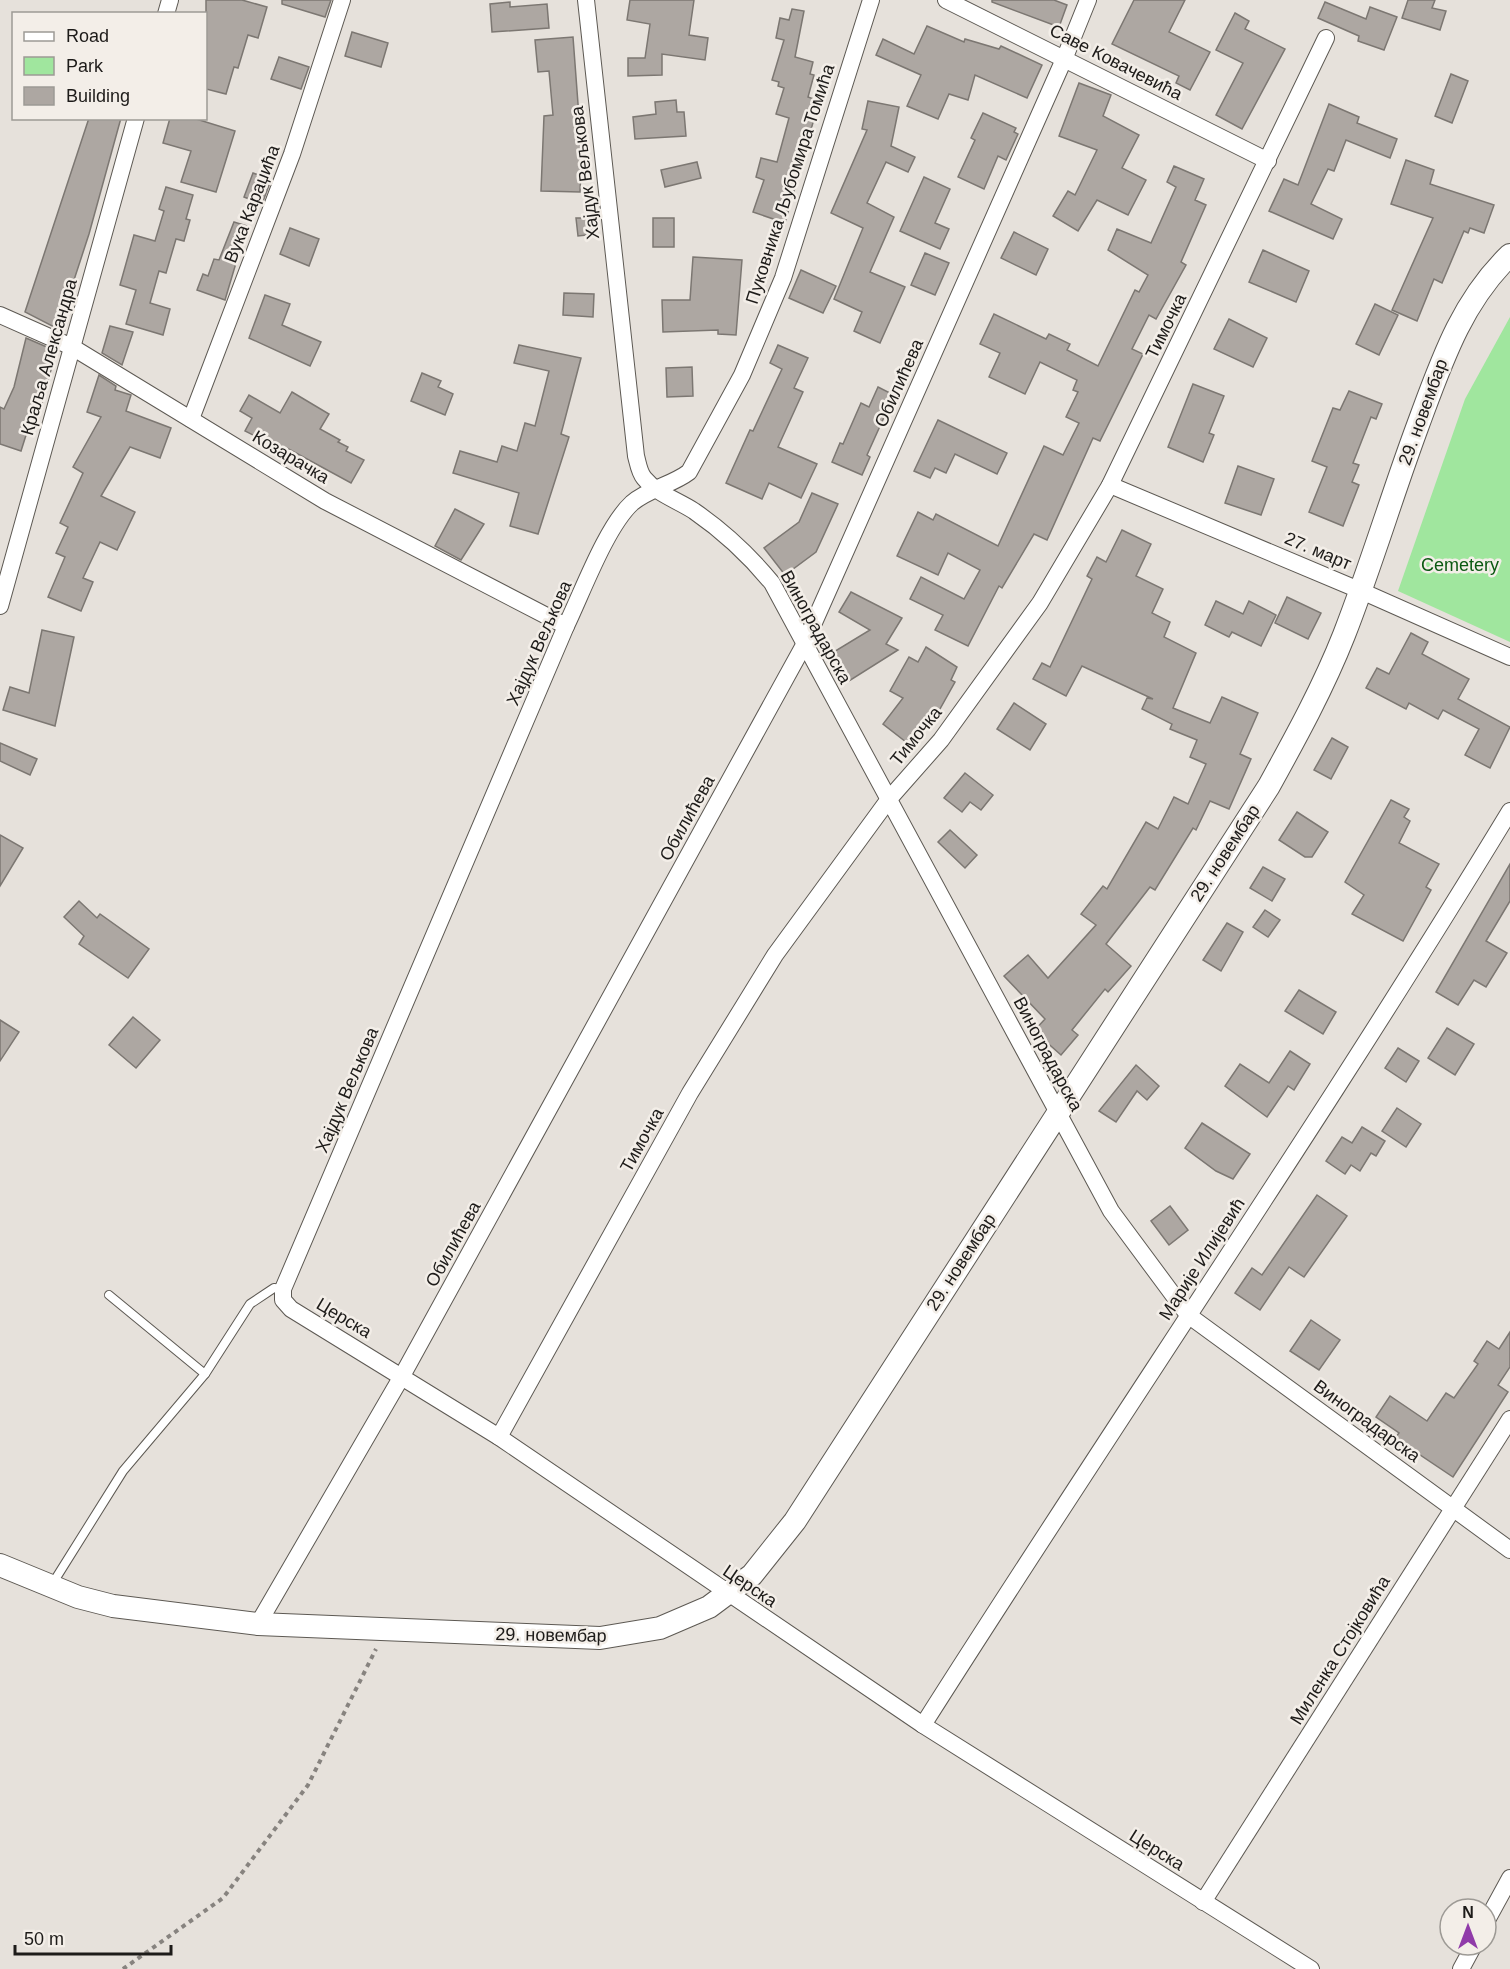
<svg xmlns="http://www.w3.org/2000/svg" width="1510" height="1969" font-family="Helvetica,sans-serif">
	<rect width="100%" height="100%" fill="#e6e1db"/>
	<path fill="#a0e69e" d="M1510,317V642L1398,591L1465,399Z"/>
	<g fill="#ada7a2" stroke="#7c7772" stroke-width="1.5">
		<path d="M206,0H242L267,7L258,38L248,35L238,68L234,67L226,94L206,89Z"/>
		<path d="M282,0H331L325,17L282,4Z"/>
		<path d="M630,0H694L689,35L708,38L705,60L662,54V75L628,76V58H645L650,24L627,20Z"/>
		<path d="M992,0H1054L1067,5L1059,27L992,2Z"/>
		<path d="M1134,0H1185L1169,32L1210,52L1190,90L1176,83L1179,76L1112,44Z"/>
		<path d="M1408,0H1435L1432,8L1446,11L1440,30L1402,18Z"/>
		<path d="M510,2V7L547,4L549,28L492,32L490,4Z"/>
		<path d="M1325,2L1366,19L1370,7L1397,17L1384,50L1358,41L1359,36L1318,18Z"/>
		<path d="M792,9L804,11L795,57L813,62L810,74L814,75L808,97L819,101L785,223L753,212L764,180L756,177L761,158L777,162L789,118L776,114L784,88L778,86L779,82L772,80L784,40L776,38L780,18L789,20Z"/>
		<path d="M1235,13L1249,21L1245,29L1285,49L1242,129L1216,115L1243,63L1216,50Z"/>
		<path d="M927,26L964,42L965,39L999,49L1001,46L1042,65L1027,98L975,75L968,100L949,94L938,119L907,106L921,75L876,55L883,39L914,54Z"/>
		<path d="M352,32L388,43L381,67L345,56Z"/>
		<path d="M573,37L579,117H585L587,145H582L580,192L541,191L544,116L553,115L549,71L538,72L535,40Z"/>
		<path d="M279,57L309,67L301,89L271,79Z"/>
		<path d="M1451,74L1468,81L1452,123L1435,116Z"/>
		<path d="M1079,83L1111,95L1103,116L1139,135L1122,168L1146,180L1128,215L1097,200L1078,231L1053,216L1068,191L1075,195L1097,150L1059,136Z"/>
		<path d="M676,100L677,112H684L686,136L635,139L633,117L656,114L655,102Z"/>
		<path d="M868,101L899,107L891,146L915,157L908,172L886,162L867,203L894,217L870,272L905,287L880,343L854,331L862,312L834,299L863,228L831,213L867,130L862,129Z"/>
		<path d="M1329,104L1359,117L1357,123L1397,139L1390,158L1346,140L1334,171L1328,169L1311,204L1342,219L1333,239L1269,211L1284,179L1298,185Z"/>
		<path d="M983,113L1016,128L1014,132L1018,134L1006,160L998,156L984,189L958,177L975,140L971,138Z"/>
		<path d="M89,118H121L89,234L58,329L25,312Z"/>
		<path d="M170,118H193L235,131L216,192L181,182L191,151L163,143Z"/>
		<path d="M1406,160L1434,170L1430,184L1494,205L1484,233L1470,228L1468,233L1464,231L1442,283L1434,279L1417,321L1392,310L1433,218L1391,204Z"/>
		<path d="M697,162L701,178L665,187L661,170Z"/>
		<path d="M1174,166L1204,179L1195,200L1206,205L1181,262L1186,265L1156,319L1149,315L1132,349L1143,354L1100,441L1093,438L1047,540L1034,534L1002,588L999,586L968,646L935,630L943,615L910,599L921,577L964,599L980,570L948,553L938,575L897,556L918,512L933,520L936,514L998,546L1044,446L1063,455L1079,423L1066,417L1078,392L1073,390L1077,380L1040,362L1025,394L989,377L1000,353L980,344L994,314L1046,339L1049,334L1070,344L1067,350L1098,366L1135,290L1139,292L1148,275L1108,250L1117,229L1151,243L1176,187L1167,182Z"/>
		<path d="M253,173L271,180L262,204L244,197Z"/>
		<path d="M924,177L950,189L935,223L949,229L940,249L900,231Z"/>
		<path d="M166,187L193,195L186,219L190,220L184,241L176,239L166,273L159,271L150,303L170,309L163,335L126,324L136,290L120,285L134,235L155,241L164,211L159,209Z"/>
		<path d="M576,218H593L595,234L578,236Z"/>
		<rect x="653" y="218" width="21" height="29"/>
		<path d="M234,222L247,226L225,300L197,290L203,274L208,276L214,259L219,260Z"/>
		<path d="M290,228L319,239L309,266L280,254Z"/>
		<path d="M1014,232L1048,249L1036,275L1001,258Z"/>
		<path d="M1263,250L1309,271L1296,302L1249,282Z"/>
		<path d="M925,253L949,263L935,295L911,285Z"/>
		<path d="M693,257L742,260L736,335L718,334V330L663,332L662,300H690Z"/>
		<path d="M801,270L836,286L823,313L789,298Z"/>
		<path d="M564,293L594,294L593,317L563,315Z"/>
		<path d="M265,295L290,304L282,325L321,342L310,366L249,338Z"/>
		<path d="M1375,304L1398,315L1379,355L1356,344Z"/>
		<path d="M1229,319L1267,338L1253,367L1214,349Z"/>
		<path d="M110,326L133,332L122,365L102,353Z"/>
		<path d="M26,338L56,351L39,415L33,413L21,451L0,444V407L4,409L14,387Z"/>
		<path d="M519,345L581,358L561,434L569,437L538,534L510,526L519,493L453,473L460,451L497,462L502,446L517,451L525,423L535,426L549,371L514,363Z"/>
		<path d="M778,345L808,358L794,388L803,392L778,447L817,464L801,498L769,483L762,499L726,483L750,430L753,431L782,369L770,363Z"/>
		<path d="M692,367L693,396L667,397L666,368Z"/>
		<path d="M422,373L441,381L438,387L453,394L445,415L411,401Z"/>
		<path d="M99,375L116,386L115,390L131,395L126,411L171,428L160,458L130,447L101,496L135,512L117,550L100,542L83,578L93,582L81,611L48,597L65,557L56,553L68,527L60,523L83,473L73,467L101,417L87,412Z"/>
		<path d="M1193,384L1224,396L1209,433L1214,435L1203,462L1168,447Z"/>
		<path d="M878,387L894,395L867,455L870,457L862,475L832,462L840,443L843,444L861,403L869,407Z"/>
		<path d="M1349,391L1382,404L1376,419L1371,417L1353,463L1359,465L1352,482L1359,485L1343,526L1309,512L1327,467L1312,461L1333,408L1340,410Z"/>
		<path d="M292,392L329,414L320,429L340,440L338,442L348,447L346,451L364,460L351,483L285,447L283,450L245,431L252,418L240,411L249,395L280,413Z"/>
		<path d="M938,420L1007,453L997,474L955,454L946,473L935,468L930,478L914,471Z"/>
		<path d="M1238,466L1274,479L1261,515L1225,503Z"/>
		<path d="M812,493L838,504L816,552L785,575L764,548L799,522Z"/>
		<path d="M455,509L484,524L461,560L435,546Z"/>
		<path d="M1122,530L1151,544L1136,576L1163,589L1152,613L1170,622L1164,637L1196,653L1173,708L1210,723L1222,697L1258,713L1240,754L1251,759L1229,809L1210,801L1196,830L1193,828L1155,890L1150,887L1106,944L1131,966L1108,992L1105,989L1072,1030L1078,1035L1061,1055L1034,1031L1045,1019L1004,976L1028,955L1048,978L1096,925L1081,914L1103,886L1107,889L1146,822L1158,829L1174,797L1188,804L1206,764L1190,757L1197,740L1170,729L1172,724L1142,709L1147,698L1153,699L1082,666L1066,696L1033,679L1042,663L1050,667L1092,579L1087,576L1097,557L1106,562Z"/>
		<path d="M851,592L902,618L886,644L898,650L849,681L832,653L870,630L839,612Z"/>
		<path d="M1287,597L1321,613L1308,639L1275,623Z"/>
		<path d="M1216,601L1243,614L1249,601L1276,615L1261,646L1232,632L1229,637L1205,625Z"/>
		<path d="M42,630L74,637L55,726L3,710L10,687L29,693Z"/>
		<path d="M1411,633L1428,642L1422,654L1469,679L1458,699L1510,727L1490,768L1465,755L1479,729L1443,710L1438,719L1409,703L1406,709L1366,688L1377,668L1389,674Z"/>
		<path d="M926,647L957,667L951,680L955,682L936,716L929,712L906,742L883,724L903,698L890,691L909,657L918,662Z"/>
		<path d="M1014,703L1046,724L1030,750L997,729Z"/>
		<path d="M1332,738L1348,747L1331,779L1314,770Z"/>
		<path d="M0,743L37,759L30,775L0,761Z"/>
		<path d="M965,773L993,795L981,810L970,802L962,812L944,798Z"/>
		<path d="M1391,800L1409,809L1404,817L1410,821L1399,843L1439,864L1426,887L1431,890L1403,941L1352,914L1364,895L1345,882Z"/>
		<path d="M1297,812L1328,832L1312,857H1305L1279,840Z"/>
		<path d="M950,830L977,855L965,868L938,842Z"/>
		<path d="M0,835L23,848L0,886Z"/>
		<path d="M1510,864V901L1486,941L1507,953L1486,987L1474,980L1458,1005L1436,992Z"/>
		<path d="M1263,867L1285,879L1272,901L1250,888Z"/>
		<path d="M79,901L97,918L100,914L149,949L128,978L79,944L84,936L64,917Z"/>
		<path d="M1265,910L1280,920L1268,937L1253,927Z"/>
		<path d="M1227,923L1243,932L1221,971L1203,960Z"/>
		<path d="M1299,990L1336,1012L1323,1034L1285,1011Z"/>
		<path d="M133,1017L160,1040L136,1068L109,1045Z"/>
		<path d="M0,1020L19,1032L0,1061Z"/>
		<path d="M1447,1028L1474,1044L1455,1075L1428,1058Z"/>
		<path d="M1398,1048L1419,1061L1406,1082L1385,1068Z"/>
		<path d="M1290,1051L1310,1064L1294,1090L1288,1086L1267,1117L1225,1086L1240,1064L1269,1083Z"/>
		<path d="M1136,1065L1159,1086L1147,1100L1137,1091L1116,1122L1099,1111Z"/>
		<path d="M1397,1108L1421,1124L1406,1147L1382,1131Z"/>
		<path d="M1202,1123L1250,1154L1233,1179L1216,1171L1185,1148Z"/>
		<path d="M1362,1127L1385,1141L1376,1156L1371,1153L1360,1171L1351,1165L1345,1174L1326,1161L1342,1137L1352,1143Z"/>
		<path d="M1317,1195L1347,1216L1304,1277L1289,1267L1260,1310L1235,1293L1252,1268L1262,1275Z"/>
		<path d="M1170,1206L1188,1230L1169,1245L1151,1221Z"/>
		<path d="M1311,1320L1340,1340L1319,1370L1290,1351Z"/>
		<path d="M1510,1332V1367L1498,1385L1508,1392L1453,1477L1395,1438L1399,1433L1376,1417L1390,1396L1427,1421L1446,1393L1454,1398L1478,1364L1474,1361L1487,1341L1499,1349Z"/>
	</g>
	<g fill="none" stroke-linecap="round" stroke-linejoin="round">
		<defs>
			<g id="service">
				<path d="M109,1295L205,1374"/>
				<path d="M51,1586L123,1471L205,1374L250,1304L274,1288L283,1289"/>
			</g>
			<g id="minor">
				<path d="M586,0L636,456C638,463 639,472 644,478C657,494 677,500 694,511C723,531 749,555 772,583L1111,1211L1188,1315L1510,1550"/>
				<path d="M871,0L783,278L742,375L689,472C672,485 648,489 632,503C606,527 582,593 566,626L283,1289V1300L291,1309L499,1437L923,1725L1311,1969"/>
				<path d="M946,0L1268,161"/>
				<path d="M166,14L170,0"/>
				<path d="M0,315L72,347L325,501L566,626"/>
				<path d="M191,419L292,154L342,0"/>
				<path d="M1110,485L1359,590L1510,657"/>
				<path d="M0,606L136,118"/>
				<path d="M499,1437L690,1093L775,955L889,799L941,740L1040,603L1110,485L1326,38"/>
				<path d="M258,1624L402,1376L804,645L1065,57L1088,0"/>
				<path d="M923,1725C1117,1419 1322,1121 1510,811"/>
				<path d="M1203,1902L1510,1419"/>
				<path d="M1486,1922L1510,1878"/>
				<path d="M1461,1969L1474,1945"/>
			</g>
			<path id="secondary" d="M0,1565L78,1597L113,1606L258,1624L600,1638L660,1628L709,1607L752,1575L795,1521L1269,786C1296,737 1323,688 1344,635C1371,566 1392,495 1418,425C1441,363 1461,302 1510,255"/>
		</defs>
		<use href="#service" stroke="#5d5953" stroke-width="10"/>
		<use href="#minor" stroke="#5d5953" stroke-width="18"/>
		<use href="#secondary" stroke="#5d5953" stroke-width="24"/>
		<path stroke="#87837f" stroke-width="4" stroke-dasharray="4.5 4.5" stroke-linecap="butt" d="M123,1969L223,1898L308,1785L376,1649"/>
		<use href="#service" stroke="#fff" stroke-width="8"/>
		<use href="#minor" stroke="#fff" stroke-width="16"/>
		<use href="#secondary" stroke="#fff" stroke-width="22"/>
	</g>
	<g text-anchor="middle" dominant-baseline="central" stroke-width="5" stroke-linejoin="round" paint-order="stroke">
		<g font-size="18" fill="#1d1b19" stroke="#f3eee8">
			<text transform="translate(1116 62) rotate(27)">Саве Ковачевића</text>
			<text transform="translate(585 173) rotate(-97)">Хајдук Вељкова</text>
			<text transform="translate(790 184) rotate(-72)">Пуковника Љубомира Томића</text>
			<text transform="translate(252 204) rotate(-69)">Вука Караџића</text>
			<text transform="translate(1166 326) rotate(-64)">Тимочка</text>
			<text transform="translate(49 357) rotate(-74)">Краља Александра</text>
			<text transform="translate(899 383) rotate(-66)">Обилићева</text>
			<text transform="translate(1423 412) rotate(-70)">29. новембар</text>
			<text transform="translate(291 457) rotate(31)">Козарачка</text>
			<text transform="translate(1318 551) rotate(23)">27. март</text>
			<text transform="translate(816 627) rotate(61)">Виноградарска</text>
			<text transform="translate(539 643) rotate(-66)">Хајдук Вељкова</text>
			<text transform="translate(916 736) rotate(-51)">Тимочка</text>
			<text transform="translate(687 818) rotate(-61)">Обилићева</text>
			<text transform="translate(1225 853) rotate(-57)">29. новембар</text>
			<text transform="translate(1048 1054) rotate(62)">Виноградарска</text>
			<text transform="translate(347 1090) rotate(-67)">Хајдук Вељкова</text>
			<text transform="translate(642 1140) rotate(-61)">Тимочка</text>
			<text transform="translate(453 1244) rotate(-61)">Обилићева</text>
			<text transform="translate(1202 1259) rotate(-57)">Марије Илијевић</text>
			<text transform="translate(961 1262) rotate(-57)">29. новембар</text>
			<text transform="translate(344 1318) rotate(31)">Церска</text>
			<text transform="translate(1367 1421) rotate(36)">Виноградарска</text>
			<text transform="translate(750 1586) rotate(34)">Церска</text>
			<text transform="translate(551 1635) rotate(1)">29. новембар</text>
			<text transform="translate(1340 1650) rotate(-58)">Миленка Стојковића</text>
			<text transform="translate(1157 1850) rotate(32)">Церска</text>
		</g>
		<g font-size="18" fill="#0b5912" stroke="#f3eee8">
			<text x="1460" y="565">Cemetery</text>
		</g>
	</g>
	<rect x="12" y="12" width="195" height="108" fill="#f3eee8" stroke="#9d9a95" stroke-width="1.5"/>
	<rect x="24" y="32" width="30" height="9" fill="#ffffff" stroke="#9d9a95" stroke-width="1.5"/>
	<text x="66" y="42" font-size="18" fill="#1d1b19">Road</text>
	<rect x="24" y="57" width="30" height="18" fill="#a0e69e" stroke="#9d9a95" stroke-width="1.5"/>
	<text x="66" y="72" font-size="18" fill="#1d1b19">Park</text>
	<rect x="24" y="87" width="30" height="18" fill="#ada7a2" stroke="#9d9a95" stroke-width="1.5"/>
	<text x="66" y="102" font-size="18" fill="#1d1b19">Building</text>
	<g transform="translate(1468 1927)"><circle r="28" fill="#f3eee8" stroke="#9d9a95" stroke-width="1.5"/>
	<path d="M0-4.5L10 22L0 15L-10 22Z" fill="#903ba9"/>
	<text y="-9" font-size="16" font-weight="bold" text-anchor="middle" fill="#1d1b19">N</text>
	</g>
	<path d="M15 1945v9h156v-9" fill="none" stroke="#1d1b19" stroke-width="3"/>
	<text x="24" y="1945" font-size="18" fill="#1d1b19" stroke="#f3eee8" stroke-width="4.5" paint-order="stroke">50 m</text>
</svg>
